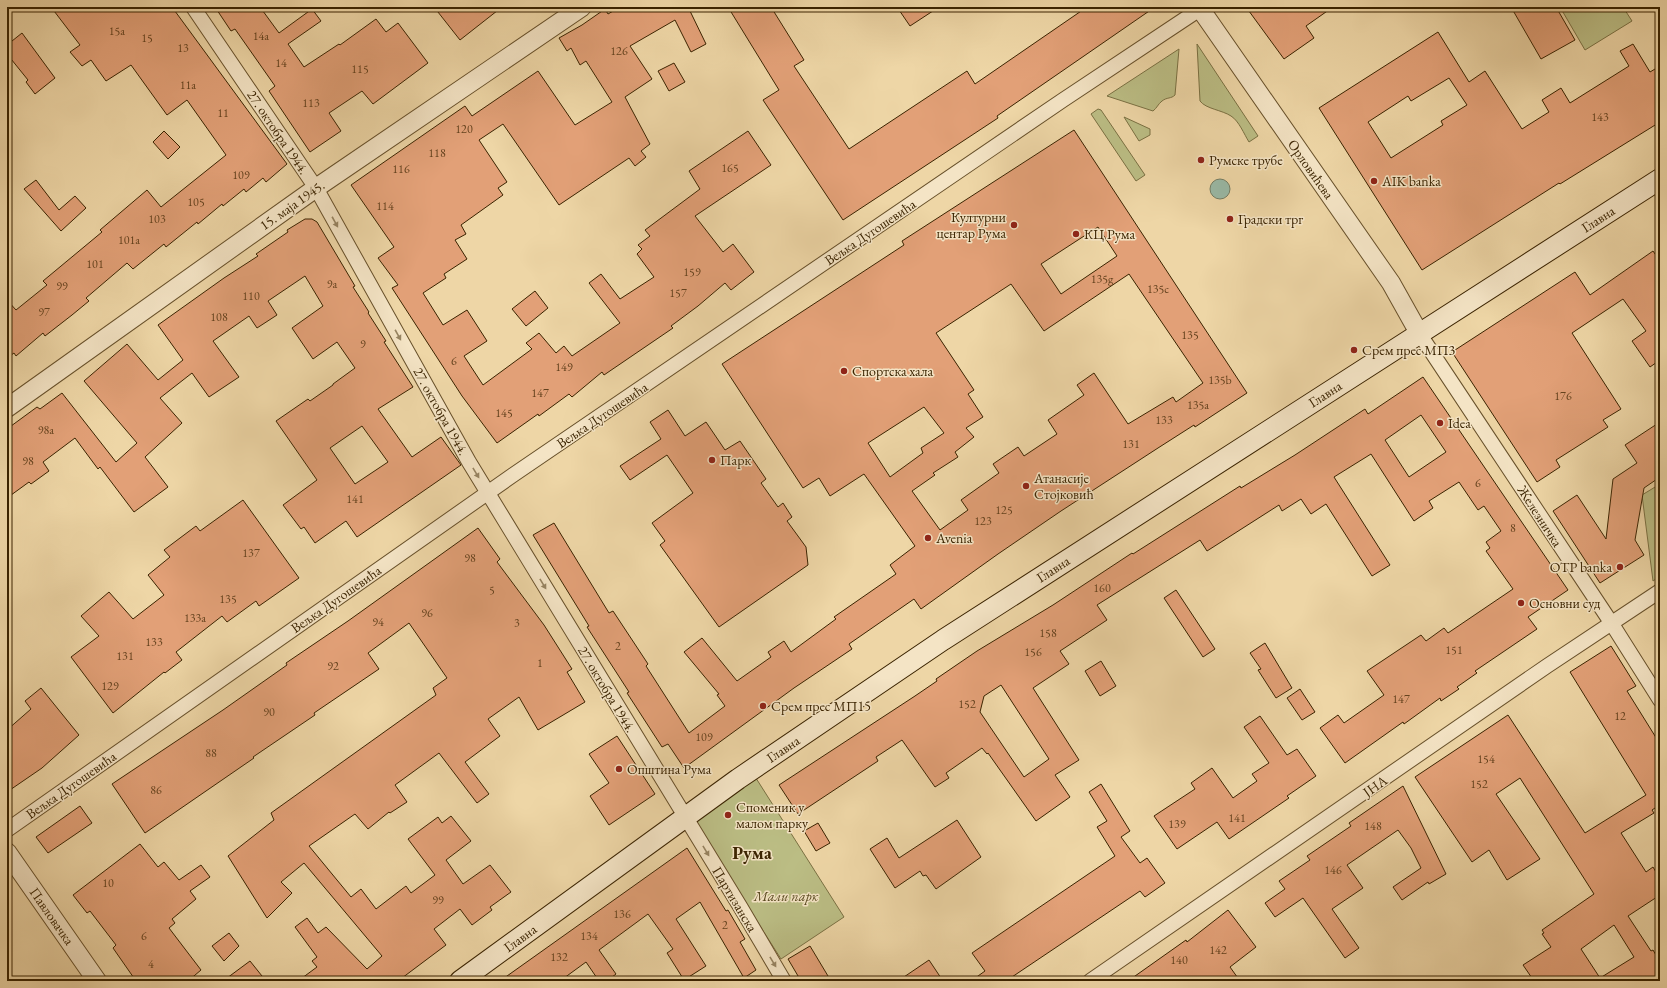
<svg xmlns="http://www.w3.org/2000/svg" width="1667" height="988" font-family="'EB Garamond',serif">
	<rect width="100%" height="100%" fill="#eed6a6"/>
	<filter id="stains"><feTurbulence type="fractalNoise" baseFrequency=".005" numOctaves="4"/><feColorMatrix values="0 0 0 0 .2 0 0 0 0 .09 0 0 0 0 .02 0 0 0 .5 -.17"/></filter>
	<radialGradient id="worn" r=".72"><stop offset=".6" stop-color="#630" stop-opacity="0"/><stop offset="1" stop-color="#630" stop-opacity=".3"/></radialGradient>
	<g fill="#bbbd84" stroke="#7a7042">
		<path d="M1560,7H1623L1632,21L1585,50Z"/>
		<path d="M1197,44L1258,136L1249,142C1244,134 1239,121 1231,116C1222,110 1206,109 1200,101Z"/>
		<path d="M1179,49L1175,95C1171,99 1167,97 1162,101C1158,104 1157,108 1153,111L1107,96Z"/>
		<path d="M1098,109L1101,110L1145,175L1136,181L1091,114Z"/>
		<path d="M1124,117L1150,129V135L1139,141Z"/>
		<path d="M1660,484V576L1653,581L1642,495Z"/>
		<path d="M754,775L844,917L781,959L692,819Z"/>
	</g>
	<circle fill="#99b9a6" stroke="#737d64" cx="1220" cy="189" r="10"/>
	<g fill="#e2a077" stroke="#3a2300" fill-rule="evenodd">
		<path d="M51,7H172L287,164L266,182L263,178L246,192L244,189L223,206L222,204L198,224L197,222L166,247L164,244L133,269L127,263L86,298L89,301L72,315L45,336L43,333L16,356L14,353L7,358V300L16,310L47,285L43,281L102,232L100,230L147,190L161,207L226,155L187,100L167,115L131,65L106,81L91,60L82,66L70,52L80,45Z"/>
		<path d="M215,7H260L279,33L312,9L321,21L288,44L304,67L339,44L340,45L376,19L386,32L398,23L428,63L373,104L362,91L329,113L341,131L310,152L269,91L275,86L235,29L231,31Z"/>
		<path d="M434,7H502L460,40Z"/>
		<path d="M620,7H696L690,11L706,44L691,52L675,20L630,46L652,79L625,97L650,144L641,151L646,157L635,166L629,158L559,205L503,124L479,140L507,182L498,188L503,195L461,225L466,234L455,240L467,259L444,274L446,278L423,293L443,325L467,310L487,341L464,356L483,385L532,349L526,343L539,333L556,353L564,346L572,356L620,323L589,283L601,274L620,299L654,277L637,254L642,249L638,245L650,236L645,230L700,189L689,171L748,131L771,165L695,216L723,252L733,244L754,272L731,290L725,283L698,306L671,326L673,328L604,375L602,372L572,397L569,394L539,416L538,414L497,443L462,396L392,288L398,285L378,258L394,247L351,185L465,106L472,116L538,71L575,125L612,102L586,61L580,65L571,48L567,51L559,38L582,25L605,9L608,14Z"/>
		<path d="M728,7H771L804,60L794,66L849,149L967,71L975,84L1087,7H1155L997,116L998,118L843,220L763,100L779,90Z"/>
		<path d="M897,7H939L910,26Z"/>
		<path d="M1246,7H1333L1306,26L1314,38L1284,59Z"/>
		<path d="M1511,7H1556L1575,40L1541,59Z"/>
		<path d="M1438,32L1469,82L1485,71L1522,129L1549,112L1542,100L1561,88L1570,103L1629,66L1620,51L1633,44L1650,72L1660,66V122L1560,184L1559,183L1422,270L1319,108ZM1449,78L1467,105L1441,121L1443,125L1391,158L1368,122L1408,96L1411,101Z"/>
		<path d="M22,33L55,78L35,94L26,82L28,80L7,54V45Z"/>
		<path d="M674,63L685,82L669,91L658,71Z"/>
		<path d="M1074,130L1247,393L1195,427L1194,425L1158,448L1061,511L998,554L921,609L914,599L849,644L852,649L794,688L684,768L668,744L662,747L627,693L629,692L587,627L589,626L533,535L554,523L609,613L613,611L648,664L646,666L689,733L725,706L717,695L719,694L684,652L702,638L737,681L771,657L768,652L784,641L791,652L836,619L834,617L896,574L890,565L915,546L864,474L830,496L819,478L803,488L722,364L904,245L902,241ZM1098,227L1117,256L1061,294L1041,264ZM1129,274L1203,383L1176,402L1173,397L1128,424L1094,373L1077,385L1084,395L1048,420L1057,434L1024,456L1018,447L993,464L999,473L961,500L968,510L940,530L912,491L935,475L933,473L958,457L955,452L974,437L966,428L983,417L968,394L974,390L936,333L1011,284L1044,331ZM924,407L944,433L921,448L923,453L890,477L868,443Z"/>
		<path d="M164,131L180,147L168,159L153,142Z"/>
		<path d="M36,180L59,210L75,196L86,208L61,231L24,189Z"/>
		<path d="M305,219H312L317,222L355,286L353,287L369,312L368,313L386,341L384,342L413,387L378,409L412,457L441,437L461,465L357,537L346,521L315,543L304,527L301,529L283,505L317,480L276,421L308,399L310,401L333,385V384L355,368L337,342L313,359L292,328L323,306L305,276L268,301L277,315L257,328L249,316L213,341L239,377L209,397L192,373L160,398L182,423L145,457L168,487L134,512L100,467L98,469L75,438L43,462L49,471L31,484L29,482L7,498V429L37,407L40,409L62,393L116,462L137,443L84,381L127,344L158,380L183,360L158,325L224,278L258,256L256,254L288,232L287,230ZM362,426L388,462L355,484L330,448Z"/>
		<path d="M1653,251L1660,261V360L1650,367L1632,341L1646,331L1623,299L1572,333L1621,409L1603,420L1608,427L1556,460L1560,467L1537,482L1452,352L1575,272L1590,295Z"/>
		<path d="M535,291L548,308L526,326L512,309Z"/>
		<path d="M1423,377L1568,590L1528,617L1537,629L1475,671L1477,673L1457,687L1459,689L1441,701L1440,698L1404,724L1403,722L1345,763L1320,728L1338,715L1344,723L1384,695L1367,671L1421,635L1426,641L1444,628L1448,633L1513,589L1486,551L1490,548L1486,542L1501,531L1484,506L1478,510L1459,482L1429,501L1433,508L1414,521L1371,454L1334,477L1390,565L1372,576L1326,504L1311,514L1301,499L1282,511L1279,505L1207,551L1200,540L1097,605L1107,620L1060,651L1069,664L1033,688L1079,760L1055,775L1070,797L1036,821L988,753L987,754L982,748L946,773L949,778L935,787L902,740L876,757L878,761L798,814L779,785L915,696L937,681L936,679L977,651L1053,605L1132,553L1133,554L1240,486L1241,488L1295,455L1365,409L1368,414ZM1421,415L1446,452L1409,477L1385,440ZM1001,685L1049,759L1024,777L980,712L984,696Z"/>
		<path d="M668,410L685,436L706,422L725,450L740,441L766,479L761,483L778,507L783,503L792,517L787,521L806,547L808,565L719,627L660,545L665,541L652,523L693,493L667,455L630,480L620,466L661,439L650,422Z"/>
		<path d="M1660,422V477L1644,488L1635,540L1644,555L1600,583L1553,511L1577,495L1606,539L1613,479L1637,463L1625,445Z"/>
		<path d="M243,500L299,578L259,606L256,601L227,622L222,616L176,652L182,660L165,673L164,672L113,713L71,657L99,636L81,616L109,592L133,619L164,595L148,575L170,557L164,550L196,526L200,531Z"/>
		<path d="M478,528L500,559L497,562L544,625L572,669L567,672L585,702L538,730L519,697L488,719L500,736L465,762L489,794L477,803L439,753L395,785L407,802L390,813L389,812L368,829L355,814L309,846L351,897L361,889L376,909L406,886L411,893L435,875L408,839L438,817L442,823L451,816L471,841L446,860L463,884L490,865L511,892L490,907L492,910L472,925L460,909L434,929L446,945L398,981H298L317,967L312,961L317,957L295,927L307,918L318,933L326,927L367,969L382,956L304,863L281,882L292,893L267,918L228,856L274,820L271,813L436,695L433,688L447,678L409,623L368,653L379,669L314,713L315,715L253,757L254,758L145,833L112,784L223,710L287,665L286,663L348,621Z"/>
		<path d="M1176,590L1215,649L1203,657L1164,598Z"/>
		<path d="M1265,643L1292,688L1276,698L1258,670L1261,669L1250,653Z"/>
		<path d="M1611,646L1636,686L1627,691L1660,744V816L1655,808L1652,810L1654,813L1621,833L1646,872L1653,867L1660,879V895L1628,916L1651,951L1653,950L1660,962V975L1651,981H1534L1523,965L1551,947L1542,934L1544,933L1542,930L1594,894L1520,778L1496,794L1540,859L1507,880L1489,850L1472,862L1415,777L1508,715L1585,833L1646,795L1570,672ZM1614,925L1634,957L1600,978L1581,949Z"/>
		<path d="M1101,661L1116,686L1100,696L1085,671Z"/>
		<path d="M41,688L79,735L42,768L7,792V730L31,709L25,701Z"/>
		<path d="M1300,689L1315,712L1302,720L1287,698Z"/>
		<path d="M1260,716L1287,755L1297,749L1316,776L1287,796L1289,798L1229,839L1217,822L1177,849L1154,816L1195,789L1191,783L1212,768L1233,798L1257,781L1252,774L1269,763L1244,727Z"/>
		<path d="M617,736L655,794L609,825L590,796L609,783L589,754Z"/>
		<path d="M1101,784L1130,831L1121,837L1140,863L1147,858L1165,883L1145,897L1140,891L1006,981H971L985,971L972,953L1115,856L1097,827L1107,821L1089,792Z"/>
		<path d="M1403,786L1446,874L1429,884L1428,882L1402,900L1393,887L1421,868L1411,848L1398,830L1347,865L1363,888L1332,909L1359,948L1345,958L1303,898L1275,917L1265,903L1285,889L1279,881L1310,860L1307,856L1351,826L1349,823Z"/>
		<path d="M80,806L92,823L48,853L36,837Z"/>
		<path d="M957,820L981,857L936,889L926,875L923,876L920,871L895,888L870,849L887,838L899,858Z"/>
		<path d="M818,823L830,843L816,851L804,831Z"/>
		<path d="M140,844L158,867L164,862L179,880L201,865L210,877L190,891L196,899L172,919L175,923L169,928L201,970L188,981H136L113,948L116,945L90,911L87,913L73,895Z"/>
		<path d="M687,848L726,911L728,910L745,939L740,942L756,970L744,978L700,902L676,919L706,966L684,980L667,953L673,949L648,914L599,950L616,974L607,981H599L586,962L560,981H500Z"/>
		<path d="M1228,910L1256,947L1230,967L1240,981H1128L1186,940L1187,942Z"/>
		<path d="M229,933L239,946L224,961L212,946Z"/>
		<path d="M810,946L831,981H801L788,959Z"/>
		<path d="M929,960L943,981H898Z"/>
		<path d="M250,961L266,981H223Z"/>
	</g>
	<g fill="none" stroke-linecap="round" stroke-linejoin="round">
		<defs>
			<g id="minor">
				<path d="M193,7L316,188L469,462L741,908L784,981"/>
				<path d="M1419,333L1612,624L1660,700"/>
				<path d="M7,830L513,475L1063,100L1203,7"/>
				<path d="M1090,981L1547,666L1660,591"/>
			</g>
			<g id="tertiary">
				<path d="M1199,7L1391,283L1419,333"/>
				<path d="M7,408L316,188L582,7"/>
				<path d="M7,852L97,981"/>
			</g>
			<path id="secondary" d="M460,981L738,779L943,640L1660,179"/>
		</defs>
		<use href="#minor" stroke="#67502a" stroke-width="16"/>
		<use href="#tertiary" stroke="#67502a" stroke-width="20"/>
		<use href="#secondary" stroke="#3a2300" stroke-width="22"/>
		<use href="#minor" stroke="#f4e4c5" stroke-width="14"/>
		<use href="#tertiary" stroke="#f4e4c5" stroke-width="18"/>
		<use href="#secondary" stroke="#f4e4c5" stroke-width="20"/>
	</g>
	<defs><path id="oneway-solid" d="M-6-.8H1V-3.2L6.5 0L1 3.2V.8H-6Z"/></defs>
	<g fill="#978462">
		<use href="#oneway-solid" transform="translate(335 222) rotate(61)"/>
		<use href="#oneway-solid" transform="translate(398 335) rotate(61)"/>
		<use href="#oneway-solid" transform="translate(476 473) rotate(59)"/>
		<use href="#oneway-solid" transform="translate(543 584) rotate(59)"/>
		<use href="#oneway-solid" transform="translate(706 851) rotate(59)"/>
		<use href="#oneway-solid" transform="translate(773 962) rotate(59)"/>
	</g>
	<g fill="#8f2418" stroke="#f4e4c5" stroke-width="1.5">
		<circle cx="1201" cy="160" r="4"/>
		<circle cx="1374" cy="181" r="4"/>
		<circle cx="1230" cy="219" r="4"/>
		<circle cx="1014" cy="225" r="4"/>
		<circle cx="1076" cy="234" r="4"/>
		<circle cx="1354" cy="350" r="4"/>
		<circle cx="844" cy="371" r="4"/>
		<circle cx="1440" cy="423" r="4"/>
		<circle cx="712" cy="460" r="4"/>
		<circle cx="1026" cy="486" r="4"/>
		<circle cx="928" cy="538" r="4"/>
		<circle cx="1620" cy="567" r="4"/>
		<circle cx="1521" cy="603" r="4"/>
		<circle cx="763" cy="706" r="4"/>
		<circle cx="619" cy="769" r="4"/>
		<circle cx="728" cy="815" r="4"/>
	</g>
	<g text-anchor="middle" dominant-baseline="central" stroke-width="3" stroke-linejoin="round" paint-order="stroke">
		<g font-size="12" fill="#64421e">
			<text x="117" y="31">15a</text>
			<text x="261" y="36">14a</text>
			<text x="147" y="38">15</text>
			<text x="183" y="48">13</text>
			<text x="619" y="51">126</text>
			<text x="281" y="63">14</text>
			<text x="360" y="69">115</text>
			<text x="188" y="85">11a</text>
			<text x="311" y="103">113</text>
			<text x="223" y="113">11</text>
			<text x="1600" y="117">143</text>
			<text x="464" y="129">120</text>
			<text x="437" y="153">118</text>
			<text x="730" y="168">165</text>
			<text x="401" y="169">116</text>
			<text x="241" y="175">109</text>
			<text x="196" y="202">105</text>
			<text x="385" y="206">114</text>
			<text x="157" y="219">103</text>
			<text x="129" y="240">101a</text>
			<text x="95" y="264">101</text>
			<text x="692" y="272">159</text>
			<text x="1102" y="279">135g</text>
			<text x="332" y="284">9a</text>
			<text x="62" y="286">99</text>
			<text x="1158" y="289">135c</text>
			<text x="678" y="293">157</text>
			<text x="251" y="296">110</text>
			<text x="44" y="312">97</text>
			<text x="219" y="317">108</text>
			<text x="1190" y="335">135</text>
			<text x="363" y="344">9</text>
			<text x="454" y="361">6</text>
			<text x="564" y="367">149</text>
			<text x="1220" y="380">135b</text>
			<text x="540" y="393">147</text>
			<text x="1563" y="396">176</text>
			<text x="1198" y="405">135a</text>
			<text x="504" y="413">145</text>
			<text x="1164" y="420">133</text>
			<text x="46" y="430">98a</text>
			<text x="1131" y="444">131</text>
			<text x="28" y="461">98</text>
			<text x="1478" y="483">6</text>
			<text x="355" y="499">141</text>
			<text x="1004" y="510">125</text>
			<text x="983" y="521">123</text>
			<text x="1513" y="528">8</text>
			<text x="251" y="553">137</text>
			<text x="470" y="558">98</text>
			<text x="1102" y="588">160</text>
			<text x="492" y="590">5</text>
			<text x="228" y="599">135</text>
			<text x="427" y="613">96</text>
			<text x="195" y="618">133a</text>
			<text x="378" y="622">94</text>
			<text x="517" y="623">3</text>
			<text x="1048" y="633">158</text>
			<text x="154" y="642">133</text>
			<text x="618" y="646">2</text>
			<text x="1454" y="650">151</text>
			<text x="1033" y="652">156</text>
			<text x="125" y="656">131</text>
			<text x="540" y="663">1</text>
			<text x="333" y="666">92</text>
			<text x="110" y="686">129</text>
			<text x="1401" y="699">147</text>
			<text x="967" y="704">152</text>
			<text x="269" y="712">90</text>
			<text x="1620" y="716">12</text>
			<text x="704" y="737">109</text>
			<text x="211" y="753">88</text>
			<text x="1486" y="759">154</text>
			<text x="1479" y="784">152</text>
			<text x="156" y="790">86</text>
			<text x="1237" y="818">141</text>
			<text x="1177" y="824">139</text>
			<text x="1373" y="826">148</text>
			<text x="1333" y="870">146</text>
			<text x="108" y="883">10</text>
			<text x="438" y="900">99</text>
			<text x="622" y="914">136</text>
			<text x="725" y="925">2</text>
			<text x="144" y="936">6</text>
			<text x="589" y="936">134</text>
			<text x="1218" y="950">142</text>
			<text x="559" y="957">132</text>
			<text x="1179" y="960">140</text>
			<text x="151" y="964">4</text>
		</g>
		<g font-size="14" fill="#3a2300" stroke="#f4e4c5">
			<text transform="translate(278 132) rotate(56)">27. октобра 1944.</text>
			<text transform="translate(1311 169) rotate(55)">Орловићева</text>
			<text transform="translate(292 205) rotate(-35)">15. маја 1945.</text>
			<text transform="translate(1598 219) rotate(-33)">Главна</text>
			<text transform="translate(870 232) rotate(-34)">Вељка Дугошевића</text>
			<text transform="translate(1325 394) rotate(-33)">Главна</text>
			<text transform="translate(441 411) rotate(61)">27. октобра 1944.</text>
			<text transform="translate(602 415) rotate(-34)">Вељка Дугошевића</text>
			<text transform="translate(1540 516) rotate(57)">Железничка</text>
			<text transform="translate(1053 569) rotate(-33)">Главна</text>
			<text transform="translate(336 599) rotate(-35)">Вељка Дугошевића</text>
			<text transform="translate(607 689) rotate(59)">27. октобра 1944.</text>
			<text transform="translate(783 749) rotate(-34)">Главна</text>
			<text transform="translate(71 785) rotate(-35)">Вељка Дугошевића</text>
			<text transform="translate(1375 786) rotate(-35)">ЈНА</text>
			<text transform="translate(735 899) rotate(59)">Партизанска</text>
			<text transform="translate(52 916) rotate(55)">Павловачка</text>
			<text transform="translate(520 938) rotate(-36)">Главна</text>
		</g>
		<g font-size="14" fill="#3a2300" stroke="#f4e4c5" text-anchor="start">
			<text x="1209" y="160">Румске трубе</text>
			<text x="1382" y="181">AIK banka</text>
			<text x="1006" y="217" text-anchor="end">Културни<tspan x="1006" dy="16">центар Рума</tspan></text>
			<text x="1238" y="219">Градски трг</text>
			<text x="1084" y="234">КЦ Рума</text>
			<text x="1362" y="350">Срем прес МП3</text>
			<text x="852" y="371">Спортска хала</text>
			<text x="1448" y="423">Idea</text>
			<text x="720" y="460">Парк</text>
			<text x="1034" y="478">Атанасије<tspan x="1034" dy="16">Стојковић</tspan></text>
			<text x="936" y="538">Avenia</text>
			<text x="1612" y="567" text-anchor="end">OTP banka</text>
			<text x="1529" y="603">Основни суд</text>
			<text x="771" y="706">Срем прес МП15</text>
			<text x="627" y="769">Општина Рума</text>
			<text x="736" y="807">Споменик у<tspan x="736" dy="16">малом парку</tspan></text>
		</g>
		<g font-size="14" font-style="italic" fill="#5a4a21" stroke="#f4e4c5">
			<text x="786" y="896">Мали парк</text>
		</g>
		<g font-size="18" font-weight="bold" fill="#3a2300" stroke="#f4e4c5">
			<text x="752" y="852">Рума</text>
		</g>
	</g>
	<rect width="1667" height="988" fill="none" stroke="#eed6a6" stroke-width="24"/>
	<rect x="8" y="8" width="1651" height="972" fill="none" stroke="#3a2300" stroke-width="2"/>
	<rect x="12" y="12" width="1643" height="964" fill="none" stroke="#3a2300"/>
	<rect width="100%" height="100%" filter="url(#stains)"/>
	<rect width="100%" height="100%" fill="url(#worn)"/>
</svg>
